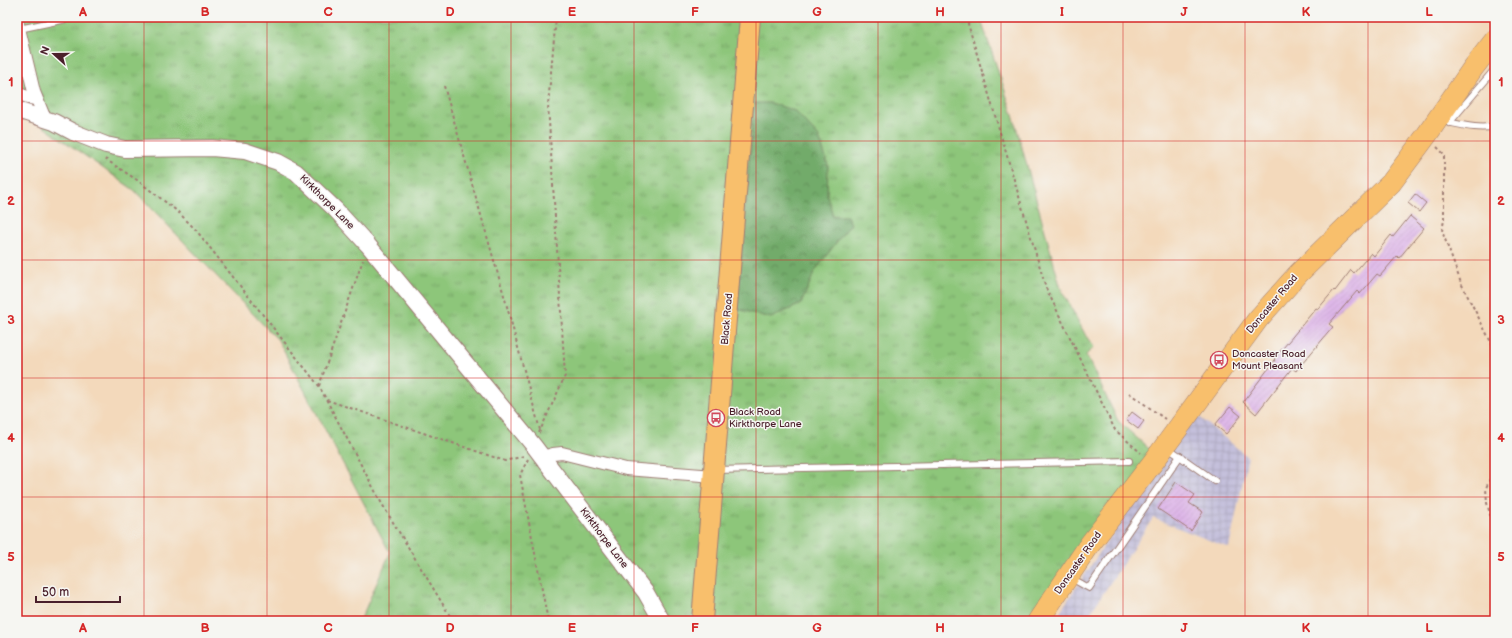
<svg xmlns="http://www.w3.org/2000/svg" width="1512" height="638" font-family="'Balsamiq Sans',sans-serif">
	<defs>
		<pattern id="industrial-grid" width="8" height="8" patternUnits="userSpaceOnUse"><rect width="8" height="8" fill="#c4c0db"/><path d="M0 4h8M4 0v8" fill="none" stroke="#aaa5bc"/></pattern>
		<pattern id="grass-tufts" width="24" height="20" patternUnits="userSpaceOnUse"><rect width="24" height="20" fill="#8dc67a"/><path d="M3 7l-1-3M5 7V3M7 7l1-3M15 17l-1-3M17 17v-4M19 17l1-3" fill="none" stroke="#75a064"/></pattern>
		<pattern id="forest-crowns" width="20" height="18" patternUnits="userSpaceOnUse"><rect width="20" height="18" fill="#72ab6a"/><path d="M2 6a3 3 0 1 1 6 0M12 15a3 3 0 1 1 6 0" fill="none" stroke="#608b57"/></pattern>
		<pattern id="building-hatch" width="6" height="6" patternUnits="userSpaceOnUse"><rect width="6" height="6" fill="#daaee7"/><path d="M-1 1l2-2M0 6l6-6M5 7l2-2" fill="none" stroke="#bd95c6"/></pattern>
	</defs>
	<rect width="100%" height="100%" fill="#f6f6f2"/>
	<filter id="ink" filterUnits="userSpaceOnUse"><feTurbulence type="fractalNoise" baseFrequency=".025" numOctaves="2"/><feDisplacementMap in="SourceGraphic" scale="8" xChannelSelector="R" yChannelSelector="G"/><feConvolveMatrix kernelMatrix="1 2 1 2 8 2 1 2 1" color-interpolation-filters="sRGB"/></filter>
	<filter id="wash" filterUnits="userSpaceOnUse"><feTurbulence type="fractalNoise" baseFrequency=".012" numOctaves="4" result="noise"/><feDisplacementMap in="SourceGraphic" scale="16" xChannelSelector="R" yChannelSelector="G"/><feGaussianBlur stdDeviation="0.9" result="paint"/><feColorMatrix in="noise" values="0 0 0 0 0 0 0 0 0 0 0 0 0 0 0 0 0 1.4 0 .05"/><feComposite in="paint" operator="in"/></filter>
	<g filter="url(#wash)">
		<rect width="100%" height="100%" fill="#f3d9bb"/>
		<path fill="url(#industrial-grid)" d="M1191,410L1248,457L1229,548L1153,518L1085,621H1072L1059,613L1132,504Z"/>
		<g fill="url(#grass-tufts)" stroke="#6c7252">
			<path d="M18,17H980L1013,115L1061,289L1086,336L1094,347L1086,355L1118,421L1156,455L1038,621H360L390,553L278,340L134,190L44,127Z"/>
			<path d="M17,40L28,88V110L17,106Z"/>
		</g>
		<path fill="url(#forest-crowns)" stroke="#5e654a" d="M754,103H771L795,111L819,137L828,165L827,195L833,216H847L851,224L841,236L815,271L801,304L771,318L737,309Z"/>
		<g id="blocks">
			<g fill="url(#building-hatch)">
				<path d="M1415,194L1426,203L1419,212L1408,203Z"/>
				<path d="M1410,216L1424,228L1399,258L1397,256L1380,276L1377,274L1360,294L1357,291L1329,324L1333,327L1296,371L1292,368L1256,414L1243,402L1275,360L1274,359L1316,308L1318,309L1334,290L1335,291L1351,270L1354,273L1371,253L1374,256L1391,235L1393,237Z"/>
				<path d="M1230,407L1241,416L1226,434L1215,425Z"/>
				<path d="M1132,412L1144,421L1138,429L1126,420Z"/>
				<path d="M1176,482L1195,495L1189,503L1203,512L1191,531L1158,509Z"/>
			</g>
		</g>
	</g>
	<g filter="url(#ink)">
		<use href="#blocks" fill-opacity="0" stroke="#9e7c73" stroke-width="1"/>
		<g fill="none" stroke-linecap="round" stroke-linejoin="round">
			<defs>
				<g id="service">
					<path d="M19,29L76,17"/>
					<path d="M1447,122C1462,125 1479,130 1495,126"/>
					<path d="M1449,123L1495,69"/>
					<path d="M1168,448L1215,481"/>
					<path d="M716,470L1129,461"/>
					<path d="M1071,578L1089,588L1180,456"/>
				</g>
				<g id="minor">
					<path d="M17,20L34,92L45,119"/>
					<path d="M17,93L30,98L36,99"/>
					<path d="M542,457L553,454L562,453L626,469L714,476"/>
				</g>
				<path id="tertiary" d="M17,110L54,122L73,132L106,145L125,149L212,148L245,151L278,162L296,172L335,209L368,245L534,446L646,593L662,621"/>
				<path id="primary" d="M702,621L750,17"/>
				<path id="trunk" d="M1038,621L1090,544L1154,461L1258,319L1299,273L1391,183L1426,136L1473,68L1495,40"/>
			</defs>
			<use href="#service" stroke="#9e7c73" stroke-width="8"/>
			<use href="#minor" stroke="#9e7c73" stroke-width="14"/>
			<use href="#tertiary" stroke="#9e7c73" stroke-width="18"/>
			<use href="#primary" stroke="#9e7c73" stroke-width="22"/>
			<use href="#trunk" stroke="#9e7c73" stroke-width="22"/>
			<g stroke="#9e7c73" stroke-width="2" stroke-dasharray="3 3" stroke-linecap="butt">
				<path d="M966,17L1046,288L1115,430L1141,453"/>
				<path d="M444,86L505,299L540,430"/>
				<path d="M1437,147L1444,154V220L1442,231L1461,283L1495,350"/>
				<path d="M105,159L137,180L177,211L196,230L319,386L382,504L453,621"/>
				<path d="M319,386L363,260"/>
				<path d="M1129,393L1165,419"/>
				<path d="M327,400L505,461L524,456"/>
				<path d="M539,433L565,376L548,105L556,17"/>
				<path d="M528,459L520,475L548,621"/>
				<path d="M1495,468L1486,488L1487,503L1495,533"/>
			</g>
			<use href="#service" stroke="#fff" stroke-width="6"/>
			<use href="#minor" stroke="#fff" stroke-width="12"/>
			<use href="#tertiary" stroke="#fff" stroke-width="16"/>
			<use href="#primary" stroke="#f8bf6c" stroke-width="20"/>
			<use href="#trunk" stroke="#f8bf6c" stroke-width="21"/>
		</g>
	</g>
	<path fill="none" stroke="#d62828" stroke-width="1" stroke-opacity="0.55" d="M144,17V621M267,17V621M389,17V621M511,17V621M634,17V621M756,17V621M878,17V621M1001,17V621M1123,17V621M1245,17V621M1368,17V621M17,141H1495M17,260H1495M17,378H1495M17,497H1495"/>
	<defs>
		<symbol id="bus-ring" viewBox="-11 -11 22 22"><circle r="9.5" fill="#f6f6f2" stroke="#d1495b" stroke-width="1.5"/><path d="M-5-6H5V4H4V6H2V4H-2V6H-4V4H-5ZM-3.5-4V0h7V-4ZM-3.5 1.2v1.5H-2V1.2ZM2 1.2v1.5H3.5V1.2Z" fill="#d1495b"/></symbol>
	</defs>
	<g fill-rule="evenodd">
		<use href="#bus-ring" x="1209" y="350" width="20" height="20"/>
		<use href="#bus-ring" x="706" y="408" width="20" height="20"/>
	</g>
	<g text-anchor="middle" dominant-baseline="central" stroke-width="3" stroke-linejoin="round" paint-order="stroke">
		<g font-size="10" fill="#4a1f2b" stroke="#f6f6f2">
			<text transform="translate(327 202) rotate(45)">Kirkthorpe Lane</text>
			<text transform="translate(1272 304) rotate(-50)">Doncaster Road</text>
			<text transform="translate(727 319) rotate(-85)">Black Road</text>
			<text transform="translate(604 538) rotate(53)">Kirkthorpe Lane</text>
			<text transform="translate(1078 563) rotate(-55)">Doncaster Road</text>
		</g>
		<g font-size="10" fill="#4a1f2b" stroke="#f6f6f2" text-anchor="start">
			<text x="1232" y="354">Doncaster Road<tspan x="1232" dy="12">Mount Pleasant</tspan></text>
			<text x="729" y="412">Black Road<tspan x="729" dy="12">Kirkthorpe Lane</tspan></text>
		</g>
	</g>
	<rect width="1512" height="638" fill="none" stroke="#f6f6f2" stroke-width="44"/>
	<g transform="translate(54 54) rotate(291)" stroke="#f6f6f2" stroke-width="3" paint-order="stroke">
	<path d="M0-3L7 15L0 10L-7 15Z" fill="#4a1f2b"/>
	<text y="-6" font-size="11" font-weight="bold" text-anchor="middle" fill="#4a1f2b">N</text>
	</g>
	<path d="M36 596v6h84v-6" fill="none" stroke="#4a1f2b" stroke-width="2"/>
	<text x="42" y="596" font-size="12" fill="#4a1f2b" stroke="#f6f6f2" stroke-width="3" paint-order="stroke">50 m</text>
	<rect x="22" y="22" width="1468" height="594" fill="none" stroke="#d62828" stroke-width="1.5"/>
	<g font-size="13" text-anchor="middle" font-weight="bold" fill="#d62828">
		<text x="83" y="16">A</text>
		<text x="205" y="16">B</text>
		<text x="328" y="16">C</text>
		<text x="450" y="16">D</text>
		<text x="572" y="16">E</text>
		<text x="695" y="16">F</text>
		<text x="817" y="16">G</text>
		<text x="940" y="16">H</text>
		<text x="1062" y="16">I</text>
		<text x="1184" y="16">J</text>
		<text x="1306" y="16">K</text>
		<text x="1429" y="16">L</text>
		<text x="11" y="86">1</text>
		<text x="1501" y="86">1</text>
		<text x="11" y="205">2</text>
		<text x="1501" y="205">2</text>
		<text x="11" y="324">3</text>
		<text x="1501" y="324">3</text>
		<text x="11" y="442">4</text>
		<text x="1501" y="442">4</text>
		<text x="11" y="561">5</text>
		<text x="1501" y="561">5</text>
		<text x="83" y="632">A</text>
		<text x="205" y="632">B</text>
		<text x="328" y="632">C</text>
		<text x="450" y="632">D</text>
		<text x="572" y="632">E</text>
		<text x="695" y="632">F</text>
		<text x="817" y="632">G</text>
		<text x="940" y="632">H</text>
		<text x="1062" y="632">I</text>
		<text x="1184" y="632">J</text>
		<text x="1306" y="632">K</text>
		<text x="1429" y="632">L</text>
	</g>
</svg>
